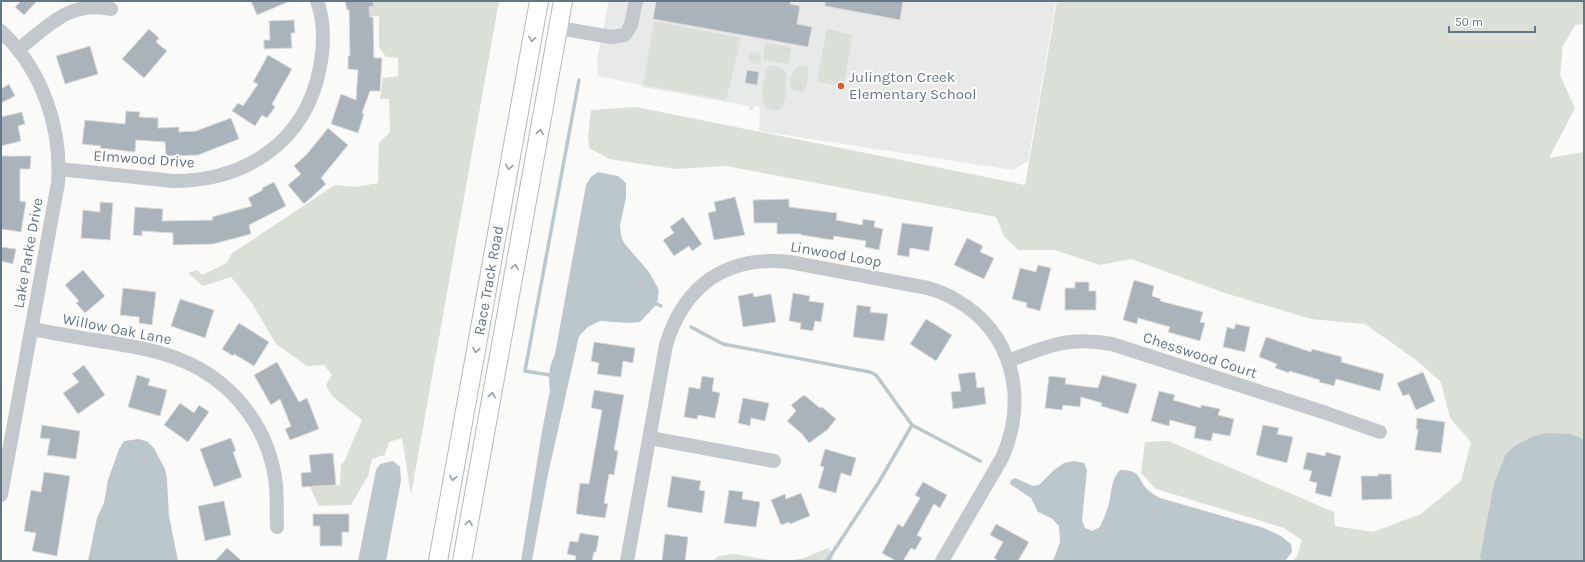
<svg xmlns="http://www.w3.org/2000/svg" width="1585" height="562" font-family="Karla,sans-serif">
	<rect width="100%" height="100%" fill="#fafaf8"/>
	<path fill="#e8e9e9" d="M609,1H1056L1028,161L1013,170L759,131L760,107L754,106V110H749V106L642,87L641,85L598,76L597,59Z"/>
	<g fill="#dadfd7">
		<path d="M371,1H499L411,495L402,438L389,442L385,455L372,459L368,476L351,505L319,506L310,487L340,485L341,465L345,460L362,420L332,396L326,385L332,375L324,365L307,366L276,344L252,303L231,277L203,286L188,273L197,270L202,275L227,263L231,254L335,185L356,187L378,183L379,143L390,132L389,99H380L383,78L398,76V58L386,57L379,47V16L357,17V11L372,6Z"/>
		<path d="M1057,1H1584V24L1575,25L1563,46L1560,75L1575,108L1549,158L1584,152V439L1570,434L1494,485L1481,557L1482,561H1293L1297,556L1302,540L1284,528L1156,489L1141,473L1145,442L1168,441L1334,512L1335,526L1373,532L1421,514L1461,481L1471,442L1450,418L1441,382L1416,360L1365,324L1311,319L1225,293L1131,259L1100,265L1055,250H1018L1004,236L996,217L726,166L676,169L609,159L589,148L588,137L591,110L636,107L1025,185Z"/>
		<path d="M654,21L741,38L726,100L643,85Z"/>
		<path d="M827,29L853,35L843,87L817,81Z"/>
		<path d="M767,43L790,47L791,49L789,62L787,64L765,60L763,58L765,45Z"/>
		<circle cx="755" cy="58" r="6"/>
		<path d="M800,65L808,67C808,73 808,88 803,91C800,93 796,91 793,90C786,82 793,70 800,65Z"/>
		<path d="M769,66C775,66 783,66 786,73V95L783,107C779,110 776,112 771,110C756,105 764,81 766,69Z"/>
		<path d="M828,548L833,554L832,561H788L804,558Z"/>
		<path d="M735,554L774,561H713L718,556Z"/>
	</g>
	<g fill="#bbc7cb">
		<path d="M598,172L618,176L626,183V197L620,226L621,235L624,243L649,272L659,290L657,304L640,322L630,323L600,321L588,327L579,336L547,479L532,561H521L542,431L550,390L549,382L550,367L555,354L586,185L591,177Z"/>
		<path d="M1547,433L1570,434L1584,439V561H1482L1480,557L1494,484L1506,454L1516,445L1534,436Z"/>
		<path d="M139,439L148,442L154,448L165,469L167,479L169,516L178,561H88L97,518L104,503L108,480L119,449L124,441Z"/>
		<path d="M393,461L400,467L401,480L386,561H358L376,470L380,464Z"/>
		<path d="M1074,461L1084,463L1087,470L1082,520L1085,528L1092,531L1100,527C1103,520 1107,511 1109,503C1112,491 1111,479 1120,470C1143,470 1136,479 1149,491C1152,494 1157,496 1160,498L1264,528L1281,536L1291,544L1292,552L1285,561H1053L1060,542L1059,526L1051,518L1038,512L1031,498L1010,484L1011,480L1015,478L1033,486L1039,485L1054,470L1064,463Z"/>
	</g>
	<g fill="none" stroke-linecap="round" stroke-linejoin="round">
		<g stroke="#bbc7cb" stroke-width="3.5">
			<path d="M657,304L661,306"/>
			<path d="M691,327L723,344L870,372L876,375L912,425L980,461"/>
			<path d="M550,375L525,371L579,80"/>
			<path d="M827,561L879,482L912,425"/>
		</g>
	</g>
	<g fill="#aab3b9" stroke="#dcdcda">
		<path d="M21,1H37L24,15L15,7Z"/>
		<path d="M251,1H290L257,15Z"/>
		<path d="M345,1H373L374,6L369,7L370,17H373L374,58H382L380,91H370L362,113L364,114L358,133L331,124L341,94L356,100L358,70L348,69V56H350L349,10H347Z"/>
		<path d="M656,1H791L790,4L800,6L797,24L812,27L808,47L653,19Z"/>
		<path d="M825,1H903L900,20L825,6Z"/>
		<path d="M294,20L295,33H291L292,48L264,49V40H270L269,21Z"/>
		<path d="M149,29L159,38L156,42L167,51L144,78L122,59Z"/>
		<path d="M90,46L98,74L65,84L56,56Z"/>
		<path d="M268,55L292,69L272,104L275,107L267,118L262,115L255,126L232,111L238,103L243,106L258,84L253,82Z"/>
		<path d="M747,70L759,72L757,85L745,83Z"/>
		<path d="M9,84L15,96L1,103V89Z"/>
		<path d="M126,111L140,112L139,117L158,118V128L179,127V132L196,131L231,118L239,139L198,155L166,156L165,142L136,140L135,152L100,148L101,146L82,144L85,120L125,124Z"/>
		<path d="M22,112L25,124L18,126L21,141L1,146V117Z"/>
		<path d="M328,128L348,145L321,178L326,184L304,204L288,185L301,174L294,166L308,153Z"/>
		<path d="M1,156H31L30,169H20V201L26,202L21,232L1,229Z"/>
		<path d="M274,182L286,206L249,225L251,234L213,244L173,245V233L142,231V236L133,235L135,207L163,209L162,221L213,220L212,217L252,206L248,198L263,190L262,188Z"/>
		<path d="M735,197L745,235L714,240L708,213L716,211L714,202Z"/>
		<path d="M789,199V207L837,213L836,220L862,225L863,219L875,221L874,227L883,229L879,250L865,247L866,241L834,236L833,240L801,235V234H777V223H754L753,200Z"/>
		<path d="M100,202L113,203L110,240L81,238L83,210L100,212Z"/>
		<path d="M683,217L702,244L692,251L689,246L674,256L663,240L674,233L670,227Z"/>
		<path d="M902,223L933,227L929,251L910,248L909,257L897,255Z"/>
		<path d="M967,238L983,246L980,252L994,258L984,279L954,265Z"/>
		<path d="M1,247L16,249L13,264L1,261Z"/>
		<path d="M1038,265L1051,268L1040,311L1026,307L1027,303L1012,299L1020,268L1036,272Z"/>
		<path d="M83,270L105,296L85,313L76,303L79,301L65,285Z"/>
		<path d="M1134,280L1154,286L1152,296L1161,299L1160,301L1203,312L1200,322L1205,323L1200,341L1168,332L1170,327L1138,318L1137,324L1123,320Z"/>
		<path d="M1075,282H1089V291H1096V310H1065V288H1075Z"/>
		<path d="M123,288L156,292L152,325L139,323V317L120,315Z"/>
		<path d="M753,293L754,297L771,294L776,322L743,327L738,296Z"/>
		<path d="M793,293L810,296L809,301L824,303L821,322L815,321L813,331L800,329L801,323L789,321Z"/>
		<path d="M180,299L214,310L205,338L171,326Z"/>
		<path d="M857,305L871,307L870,312L888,314L884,341L853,337Z"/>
		<path d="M926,319L952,335L936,361L910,344Z"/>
		<path d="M239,323L269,342L254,366L234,354L233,356L222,349Z"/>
		<path d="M1236,324L1250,327L1245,352L1223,347L1227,327L1234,329Z"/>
		<path d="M1266,337L1311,352L1312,349L1342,357L1341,362L1384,374L1380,391L1336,379L1334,386L1319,382L1320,380L1289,371V373L1275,368L1277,364L1259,357Z"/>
		<path d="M594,342L635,348L633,363L623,361L621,377L597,374L599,363L591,361Z"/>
		<path d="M277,362L299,402L307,398L319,429L290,440L285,429L291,426L280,399L271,405L254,375Z"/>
		<path d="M84,365L105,395L78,414L63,393L79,382L72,374Z"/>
		<path d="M975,372L977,388L984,387L986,404L953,409L951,392L961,391L958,374Z"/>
		<path d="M1423,372L1435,401L1416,410L1409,394L1403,396L1397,383Z"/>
		<path d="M137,375L150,379L148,385L167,390L160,416L128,407Z"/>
		<path d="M1102,375L1137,384L1128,414L1101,406L1102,403L1081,397L1080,407L1063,405L1062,410L1045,408L1049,376L1066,378L1065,384L1098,388Z"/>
		<path d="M702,376L714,378L712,391L720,393L715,418L698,415L697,419L684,417L689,387L700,389Z"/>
		<path d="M594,390L624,395L614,450L618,451L614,475L609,474L604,503L608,504L605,518L576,514L580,483L589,484L602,410L591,408Z"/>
		<path d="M1159,391L1175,395L1173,400L1201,408V405L1220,409L1218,415L1234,419L1230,436L1213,433L1211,441L1194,438L1196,427L1170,420L1169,426L1151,421Z"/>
		<path d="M804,395L820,408L822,407L836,419L827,430L809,443L802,434L787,421L796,411L791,405Z"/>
		<path d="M743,398L769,403L765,421L751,418L750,426L738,423Z"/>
		<path d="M180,403L194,413L199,405L209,412L188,442L164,425Z"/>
		<path d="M1417,418L1445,422L1441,453L1415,450L1418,429H1416Z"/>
		<path d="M42,425L80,431L76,459L47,455L50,439L40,438Z"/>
		<path d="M1263,425L1279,428L1277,434L1293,437L1287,463L1256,455Z"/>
		<path d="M231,438L236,451L233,452L242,477L214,487L200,449Z"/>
		<path d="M825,449L856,458L851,476L841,473L836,493L818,488L824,467L820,466Z"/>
		<path d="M1307,452L1325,456L1326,452L1341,456L1331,497L1315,493L1317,483L1309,481L1312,471L1303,469Z"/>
		<path d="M333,453L336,485L302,487L301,473L311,472L309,455Z"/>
		<path d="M44,472L70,476L57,556L32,551L36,533L24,531L31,490L41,492Z"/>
		<path d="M1378,474H1391L1392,499L1362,500L1361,476H1378Z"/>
		<path d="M672,476L701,481L699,490L705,491L702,513L667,507Z"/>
		<path d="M923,482L947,495L940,508L934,504L917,535L922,538L915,550L911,548L903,561H896L882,553L898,524L903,527L920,498L915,495Z"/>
		<path d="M729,490L743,492L742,499L760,502L756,527L724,523Z"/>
		<path d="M801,493L810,516L790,524L789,522L781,525L771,500L785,494L786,499Z"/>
		<path d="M224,501L231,535L205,541L198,506Z"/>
		<path d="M313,514H349V532H342V546H320V526H313Z"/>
		<path d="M996,524L1029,542L1018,561H999L994,558L1003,542L990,535Z"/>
		<path d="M580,533L599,536L596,552H594L592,561H575L576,556L567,554L570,541L578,542Z"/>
		<path d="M665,534L688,537L685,561H662Z"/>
		<path d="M227,548L242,561H215Z"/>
	</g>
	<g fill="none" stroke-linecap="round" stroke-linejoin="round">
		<defs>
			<g id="major">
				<path id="s1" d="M438,561L539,1"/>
				<path d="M462,561L563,1"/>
			</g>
		</defs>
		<use href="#major" stroke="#b5babe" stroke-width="20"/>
		<g stroke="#c3c8cc" stroke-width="14">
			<path d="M559,28L611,37L625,35L631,25L636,1"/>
			<path d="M1,31C42,70 62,127 58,183L1,495"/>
			<path d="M18,50C48,26 70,0 111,9"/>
			<path d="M59,169L173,181C246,181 306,142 320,67C324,45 325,22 317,1"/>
			<path d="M32,329C59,334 86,339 113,343C136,347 159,351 181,360C231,380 267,425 275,478C278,494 276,511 277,527"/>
			<path d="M1008,361C1048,346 1068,336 1112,344L1323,412L1380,432"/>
			<path d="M650,438L774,461"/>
			<path d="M627,561L666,345C684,285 727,255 790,262L928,288C938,291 947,294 956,300C1014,333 1028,400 1002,458L942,561"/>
		</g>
		<use href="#major" stroke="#fff" stroke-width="18"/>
	</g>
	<defs><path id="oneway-chevron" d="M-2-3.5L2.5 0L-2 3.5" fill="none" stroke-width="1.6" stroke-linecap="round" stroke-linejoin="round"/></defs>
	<g stroke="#939fa8">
		<use href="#oneway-chevron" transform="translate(532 39) rotate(100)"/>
		<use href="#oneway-chevron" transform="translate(540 132) rotate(-80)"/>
		<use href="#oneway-chevron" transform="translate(509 167) rotate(100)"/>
		<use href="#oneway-chevron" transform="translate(515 267) rotate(-80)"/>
		<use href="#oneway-chevron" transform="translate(476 350) rotate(100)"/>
		<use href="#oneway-chevron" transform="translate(492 395) rotate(-80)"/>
		<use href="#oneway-chevron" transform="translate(453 478) rotate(100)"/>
		<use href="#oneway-chevron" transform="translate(469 523) rotate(-80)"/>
	</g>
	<circle fill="#e4572e" stroke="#fff" stroke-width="1.5" cx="841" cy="86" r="4"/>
	<g text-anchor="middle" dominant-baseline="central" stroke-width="4" stroke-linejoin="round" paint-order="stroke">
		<g font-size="15" fill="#657683" stroke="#fff" text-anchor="start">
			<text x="849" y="77">Julington Creek<tspan x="849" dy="17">Elementary School</tspan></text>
		</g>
		<g font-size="15" fill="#657683" stroke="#fff">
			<text transform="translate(144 159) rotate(4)">Elmwood Drive</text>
			<text transform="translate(28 253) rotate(-80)">Lake Parke Drive</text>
			<text transform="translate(836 254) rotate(10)">Linwood Loop</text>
			<text stroke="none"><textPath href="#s1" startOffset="285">Race Track Road</textPath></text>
			<text transform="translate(117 329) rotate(11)">Willow Oak Lane</text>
			<text transform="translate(1200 355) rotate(18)">Chesswood Court</text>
		</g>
	</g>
	<rect width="1585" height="562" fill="none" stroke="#657683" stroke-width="4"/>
	<path d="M1449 26v6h86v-6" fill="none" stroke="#657683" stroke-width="2"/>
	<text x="1455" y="26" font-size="12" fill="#657683" stroke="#ffffff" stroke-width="3" paint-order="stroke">50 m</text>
</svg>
